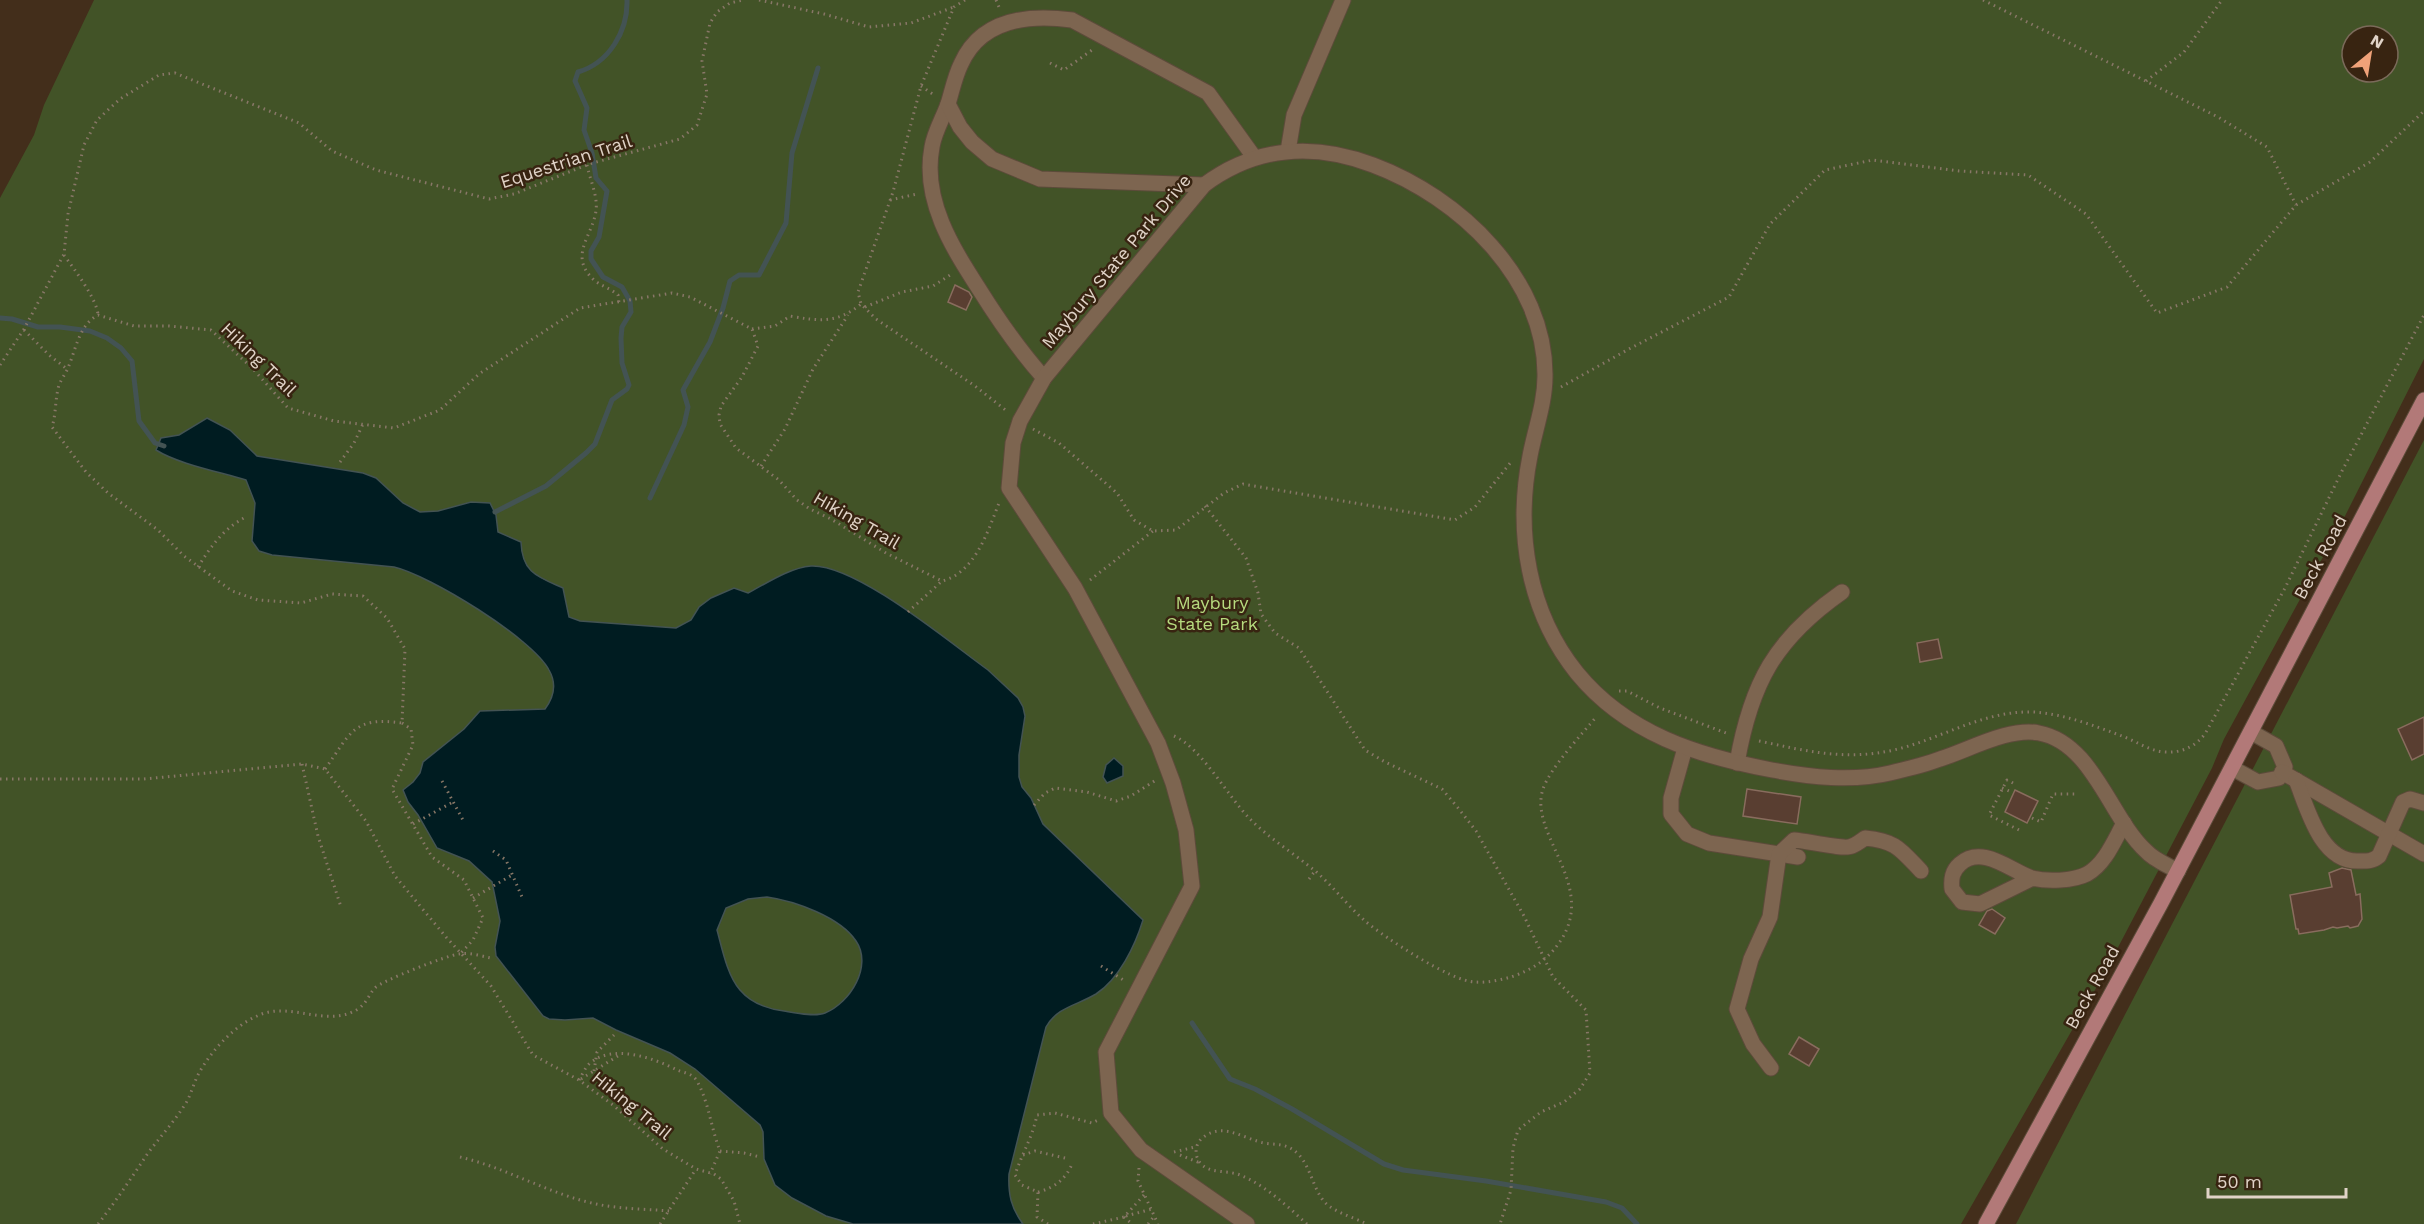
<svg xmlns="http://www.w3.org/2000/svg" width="2424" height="1224" font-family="'Work Sans',sans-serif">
	<rect width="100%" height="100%" fill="#432e1b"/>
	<g fill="#425327" fill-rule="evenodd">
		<path d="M94,0H2424V359L2342,522L2224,739L2212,768L2103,976L1961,1224H0V198L34,135L44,105ZM2352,36H2388V72H2352Z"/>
		<path d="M2424,440V1224H2016Z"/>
	</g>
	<g fill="#001c21" stroke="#435353" stroke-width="1.5" fill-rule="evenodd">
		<path d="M207,418L230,430L257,456L363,473L376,478L403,503L420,512L438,511L471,502L490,503L496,515L498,532L521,542C522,573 538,577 563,588L569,617L580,621L676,628L691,620L699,607L711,598L734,588L748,593C767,583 789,568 811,566C856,564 949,642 988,670L1018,698L1023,707L1025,716L1019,755V777L1022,787L1031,798L1043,824L1143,920C1135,946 1119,979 1096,994C1078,1005 1057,1007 1046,1027L1009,1174C1008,1194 1011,1208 1023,1224H853L826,1216L792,1198L775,1185L764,1159L763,1132L760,1125L695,1069L670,1053L616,1030L593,1018L565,1020L549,1019L543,1016L496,956L495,947L500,921L492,882L469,861L437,848L418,815L408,802L403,790L413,782L420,773L423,762L464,729L480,711L545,709C554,697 557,684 549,670C532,638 429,575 394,567L272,555L259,551L252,541L255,503L246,480C220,472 178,464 156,450L161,438L179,435ZM767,897C795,901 840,917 856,941C873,966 850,1003 825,1013C815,1017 796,1013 784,1011C768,1009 751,1003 740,990C727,975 722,948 717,930L726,908L748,899Z"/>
		<path d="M1114,758L1123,766V776L1107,783L1103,777L1106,765Z"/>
	</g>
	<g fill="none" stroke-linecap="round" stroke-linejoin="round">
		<g stroke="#435353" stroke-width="5">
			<path d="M0,318L12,319L38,327H60L90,331L107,338L121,348L132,361L139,421L155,443L164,446"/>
			<path d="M650,498L684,425L688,407L683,390L710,342L723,308L730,281L739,275H759L786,223L792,153L818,68"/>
			<path d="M495,512L546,486L586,453L595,444L612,400L627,389L629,385L622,363L621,338L622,327L631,312L630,301L622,287L603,277L591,259V251L599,237L607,191L596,178L592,153L584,130L587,108L575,81L578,72C609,63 628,31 627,0"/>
			<path d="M1192,1023L1230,1079L1255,1089L1292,1109L1384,1164L1403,1170L1486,1181L1606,1202L1622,1208L1637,1224"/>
		</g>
	</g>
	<g fill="#593e31" stroke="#896c5e" stroke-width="1.5">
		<path d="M955,285L969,292L972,297L966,310L948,302Z"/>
		<path d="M1938,639L1942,658L1920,662L1917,643Z"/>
		<path d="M2424,717V754L2412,760L2398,729Z"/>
		<path d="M1747,789L1801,797L1797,824L1743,816Z"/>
		<path d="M2015,790L2038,801L2027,823L2005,812Z"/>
		<path d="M2342,868L2351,870L2356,895L2360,894L2362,919L2358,926L2350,928L2348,926L2337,928L2333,927L2324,930L2299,934L2298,929H2296L2290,895L2332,887L2329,873Z"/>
		<path d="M1992,909L2005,918L1995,934L1979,925L1987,911Z"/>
		<path d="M1799,1037L1819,1049L1809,1066L1789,1054Z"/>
	</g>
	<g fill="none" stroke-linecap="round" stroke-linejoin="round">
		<defs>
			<g id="minor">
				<path d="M948,104C943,118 934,133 932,147C922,200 952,247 979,289C999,321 1019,350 1044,378"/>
				<path d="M1288,151L1294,115L1343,0"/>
				<path d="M1204,185L1040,179L992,159L972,142L960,127L948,104C952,91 955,76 961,64C981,19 1028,14 1072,20L1208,93L1254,157"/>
				<path d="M1685,748L1671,798V814L1687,834L1709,843L1798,857"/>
				<path d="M1737,763C1751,683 1775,639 1842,592"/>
				<path d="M2232,768L2258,782L2279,778L2285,767L2276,746L2251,732"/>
				<path d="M2282,772L2424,854"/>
				<path d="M2296,780C2307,807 2320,861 2357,861C2365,861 2372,862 2379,856L2403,802L2410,799L2424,803"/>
				<path d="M2033,878L1980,904L1962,902L1952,889C1951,879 1952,871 1960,864C1982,844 2011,871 2032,878C2047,882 2073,881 2087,874C2105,864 2114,841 2124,823"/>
				<path d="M1771,1068L1753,1044L1737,1009L1751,959L1770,917L1779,854L1794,840C1808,841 1844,850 1852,846C1857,844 1861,841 1865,838C1896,841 1900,849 1921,871"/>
				<path d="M1247,1224L1141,1150L1111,1113L1106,1052L1192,886L1186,830L1173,783L1158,743L1075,588L1009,488L1013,443L1020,421L1044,378L1204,185C1255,147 1313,142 1373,165C1459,197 1546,279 1545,376C1545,404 1535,429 1530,456C1515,532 1528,612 1577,673C1627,734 1698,756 1772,770C1810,777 1852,782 1890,773C1907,769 1924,765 1940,759C1969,750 2009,727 2039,733C2093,743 2110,818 2146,851C2154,860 2167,865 2178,871"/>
			</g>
			<path id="major" d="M1986,1224L2161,903L2424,400"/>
		</defs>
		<use href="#minor" stroke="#5c4b3a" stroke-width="17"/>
		<use href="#major" stroke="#5c4b3a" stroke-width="17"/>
		<g stroke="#887767" stroke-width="3" stroke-dasharray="1.5 4.5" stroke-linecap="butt">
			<path d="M759,0L824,14L869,27L911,23L954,7"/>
			<path d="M965,0L954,7L921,86L893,192L858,292L861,304L876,319L975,386L1008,412"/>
			<path d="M996,0L999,7"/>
			<path d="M1983,0L2218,117L2267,147L2296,205"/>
			<path d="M1050,63L1064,70L1092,50"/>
			<path d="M2146,81L2184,52L2222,0"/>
			<path d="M921,86L934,95"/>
			<path d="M587,165C590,180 598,196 596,211C592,237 568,256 594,280C601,286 610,288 618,295L619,303"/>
			<path d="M890,200L917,194"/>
			<path d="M64,255C74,269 97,299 98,315"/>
			<path d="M865,307L902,292L933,286L950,275"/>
			<path d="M752,329L775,326L790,316C818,321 837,324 861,304"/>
			<path d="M24,330L49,355L67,369"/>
			<path d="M0,365L24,329L64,254L68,214L84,145L97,120L120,99L159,75L175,73L299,123L332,151L376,170L489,199L514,194L589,164L680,139L697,125L707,94L702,61L710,23L717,12L730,3L743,0"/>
			<path d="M1561,387L1629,349L1729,297L1770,224L1825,170L1873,160L1959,171L2028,175L2086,214L2157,313L2227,287L2296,205L2370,162L2424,111"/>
			<path d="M1033,429L1059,443L1117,493L1134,520L1153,531L1176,530L1224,493L1243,484L1455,520L1475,507L1511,462"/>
			<path d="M340,462L354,443L363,424"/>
			<path d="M761,466L785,429L813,369L848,315"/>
			<path d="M1205,506L1246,558L1258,593L1261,614L1275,633L1299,648L1365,750L1385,762L1442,789L1459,809L1476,831L1524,916L1553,977L1586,1010L1590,1073L1580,1089L1564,1102L1541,1112L1518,1130L1513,1148L1511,1190L1500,1224"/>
			<path d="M198,567C211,546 224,528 246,517"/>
			<path d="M1090,580L1153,531"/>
			<path d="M908,612L942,581"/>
			<path d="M1619,691H1627L1660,708L1726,733"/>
			<path d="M402,723L411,729L413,745L392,789L432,857L464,880L483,918L473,940L461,953"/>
			<path d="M1174,736C1202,748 1228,797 1250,819C1269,838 1293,853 1314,870C1332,885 1347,905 1365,921C1384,937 1452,982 1475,982C1487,983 1500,980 1511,977C1532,970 1549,959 1561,940C1597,884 1528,834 1543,789C1550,768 1582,734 1597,716"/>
			<path d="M1759,741C1806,751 1845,761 1894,750C1941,739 1984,710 2034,712C2064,714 2095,726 2122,736C2136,741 2149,751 2165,752C2181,753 2195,747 2205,734L2285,588L2342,471L2424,315"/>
			<path d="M302,764L318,836L341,907"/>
			<path d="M325,769C351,733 353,716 402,723L405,649L387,618L363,596L332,594L301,603L258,600L232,591L184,556L158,530L108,493L86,472L52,427C56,414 55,402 58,389C59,382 65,375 68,368C76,349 79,325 98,315L134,326H169L211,330L253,369L288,408L334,421L394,428L440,410L479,374L580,308L672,293L690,297L752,329L758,346L742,377L721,406L719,415L720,424L736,448L779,480L797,500L810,509L831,519L886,553L942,581C975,573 988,531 999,503"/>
			<path d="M0,779H144L302,764L325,769L366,821L395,876L446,937L491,986L533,1055L579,1080L613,1105L663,1149L696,1169L714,1174L721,1179L734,1201L740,1224"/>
			<path d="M442,781L464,822"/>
			<path d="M2013,783L2007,780L1989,815L2021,831"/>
			<path d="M2002,788L2009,791"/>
			<path d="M1034,805L1045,793L1055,788L1087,792L1116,801L1131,796L1156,780"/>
			<path d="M2032,818L2041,822L2053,794H2078"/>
			<path d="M413,824L453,802"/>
			<path d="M493,851L506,860L522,897"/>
			<path d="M1309,879L1315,871"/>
			<path d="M473,898L512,875"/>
			<path d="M1101,966L1125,981"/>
			<path d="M594,1071L597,1052L614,1035"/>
			<path d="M581,1079L621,1054"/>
			<path d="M579,1080C582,1075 585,1068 589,1064C612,1043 654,1058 677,1070C684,1073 692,1073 697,1081C709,1103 711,1128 720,1151L710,1174"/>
			<path d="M720,1151L744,1153L760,1157"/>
			<path d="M1174,1152L1195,1147"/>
			<path d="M1023,1155L1035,1151L1069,1159"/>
			<path d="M1180,1155L1200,1163"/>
			<path d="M460,1157C507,1168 549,1194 596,1204C620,1209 646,1209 670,1211"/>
			<path d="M1139,1168L1138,1181L1158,1224"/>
			<path d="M1038,1192C1054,1188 1066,1179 1072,1164"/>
			<path d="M1126,1216L1152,1209"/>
			<path d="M1124,1217L1132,1224"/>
			<path d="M98,1224C116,1201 132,1177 148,1153C160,1137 173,1123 184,1106C191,1096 193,1084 199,1073C211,1051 234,1026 257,1016C290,1000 326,1029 358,1009C367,1003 369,994 375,988C381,981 448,955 459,954C469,952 481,956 491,958"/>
			<path d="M660,1224L696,1169"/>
			<path d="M1048,1224L1037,1217L1038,1192L1022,1185L1015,1175C1022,1153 1032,1139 1037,1115L1055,1113L1092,1123L1098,1120"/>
			<path d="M1093,1224L1124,1217L1144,1195"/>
			<path d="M1148,1224L1155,1215"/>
			<path d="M1307,1224C1287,1206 1265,1185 1240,1175C1228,1170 1211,1174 1201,1164C1193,1155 1195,1142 1205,1136C1222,1124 1240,1136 1257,1141C1273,1147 1285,1140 1299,1155C1312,1169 1314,1195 1329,1206C1340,1214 1355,1218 1367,1224"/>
		</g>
		<use href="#minor" stroke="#7d6550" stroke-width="15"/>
		<use href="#major" stroke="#b27978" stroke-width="15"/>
	</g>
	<g text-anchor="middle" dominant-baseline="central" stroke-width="5" stroke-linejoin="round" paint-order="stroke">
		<g font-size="18" fill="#e0d3c7" stroke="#382411">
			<text transform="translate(566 161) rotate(-18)">Equestrian Trail</text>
			<text transform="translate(1116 261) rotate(-50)">Maybury State Park Drive</text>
			<text transform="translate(259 359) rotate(44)">Hiking Trail</text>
			<text transform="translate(857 520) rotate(30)">Hiking Trail</text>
			<text transform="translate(2320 557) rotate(-62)">Beck Road</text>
			<text transform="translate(2092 987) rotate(-61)">Beck Road</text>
			<text transform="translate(632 1105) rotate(39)">Hiking Trail</text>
		</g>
		<g font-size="18" fill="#b6da7e" stroke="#382411">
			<text x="1212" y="602">Maybury<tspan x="1212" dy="21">State Park</tspan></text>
		</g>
	</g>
	<g transform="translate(2370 54) rotate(30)"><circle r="28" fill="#382411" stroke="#7b6a5a" stroke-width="1.5"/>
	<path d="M0-4.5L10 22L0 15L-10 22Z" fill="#f0a279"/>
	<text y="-9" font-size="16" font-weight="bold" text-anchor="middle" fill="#e0d3c7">N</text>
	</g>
	<path d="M2208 1188v9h138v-9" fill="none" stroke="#e0d3c7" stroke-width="3"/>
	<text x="2217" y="1188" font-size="18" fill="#e0d3c7" stroke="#382411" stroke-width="4.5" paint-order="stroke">50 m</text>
</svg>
